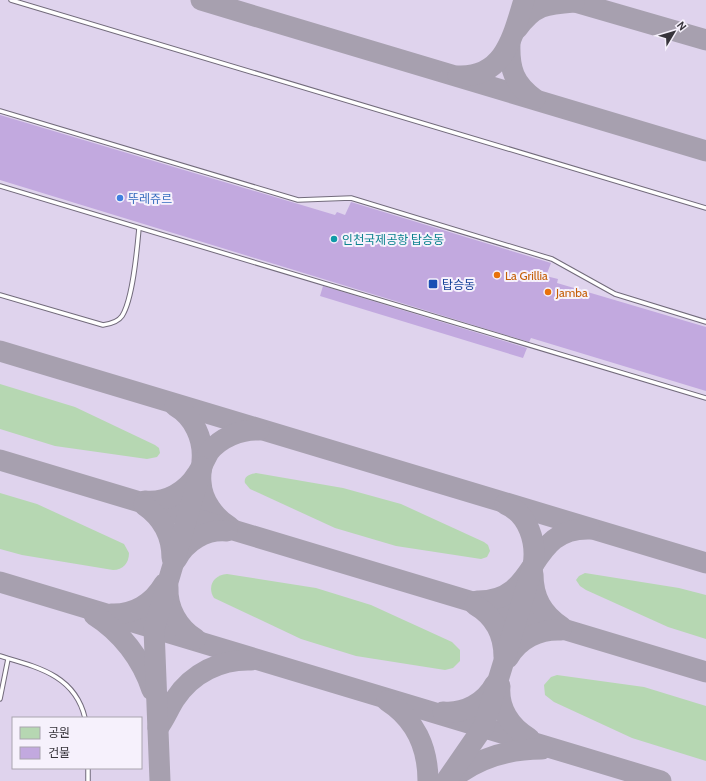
<svg xmlns="http://www.w3.org/2000/svg" width="706" height="781" font-family="Cabin,'Noto Sans KR',sans-serif">
	<rect width="100%" height="100%" fill="#ebe2f5"/>
	<path fill="#dfd3ed" fill-rule="evenodd" d="M0,0H706V781H0ZM13,718H141V768H13Z"/>
	<g fill="#b6d7b2">
		<path d="M0,384L75,407L155,445L159,448L160,453L157,457L147,459L55,446L0,429Z"/>
		<path d="M256,473L343,488L401,504L484,542L488,545L490,551L487,557L481,559L396,546L335,528L250,489L245,483C243,476 251,474 256,473Z"/>
		<path d="M0,493L37,504L124,544L129,553C129,563 123,570 113,570L22,555L0,549Z"/>
		<path d="M585,573L679,588L706,595V639L668,627L586,590L580,586L576,580L579,576Z"/>
		<path d="M227,574L316,588L371,605L452,642L460,650V661L453,668L445,670L356,656L301,639L214,598C207,587 213,575 227,574Z"/>
		<path d="M557,675L644,687L706,706V761L632,738L554,702L545,695L544,685L551,677Z"/>
	</g>
	<g fill="none" stroke-linecap="round" stroke-linejoin="round">
		<g stroke="#a7a0af" stroke-width="21">
			<path d="M201,0L706,151"/>
			<path d="M568,0L706,40"/>
			<path d="M517,29C534,5 546,4 574,2"/>
			<path d="M510,43C509,69 514,84 535,99"/>
			<path d="M458,76C505,78 513,35 524,0"/>
			<path d="M0,351L706,563"/>
			<path d="M175,406C194,417 204,439 202,461C202,468 200,475 201,482C202,501 215,518 230,527"/>
			<path d="M0,460L706,672"/>
			<path d="M145,501C166,503 186,492 197,474C202,467 205,459 209,452C220,438 241,429 259,430"/>
			<path d="M144,505C163,518 172,536 172,558"/>
			<path d="M176,560C186,541 206,529 227,531"/>
			<path d="M533,574C533,597 542,614 562,627"/>
			<path d="M0,582L661,781"/>
			<path d="M168,587C167,608 178,628 196,639"/>
			<path d="M477,601C542,602 525,527 590,529"/>
			<path d="M475,605C494,616 504,635 504,657"/>
			<path d="M111,614C134,615 153,603 164,584"/>
			<path d="M94,615C121,632 142,659 152,690"/>
			<path d="M508,658C519,639 539,629 561,630"/>
			<path d="M500,686C498,708 510,727 529,738"/>
			<path d="M387,701C415,719 428,748 428,781"/>
			<path d="M443,712C464,714 485,703 495,684"/>
			<path d="M158,728C165,719 169,708 175,699C192,673 221,659 251,660"/>
			<path d="M452,779C478,758 509,749 542,749"/>
			<path d="M160,781L154,629L202,467"/>
			<path d="M446,781L484,726L533,566C537,543 529,514 505,504"/>
		</g>
	</g>
	<g fill="#c2a9df">
		<path d="M0,115L335,215L337,212L345,215L351,202L551,263L546,276L558,279L557,283L706,327V391L531,338L529,342L0,180Z"/>
		<path d="M323,286L527,348L523,358L320,296Z"/>
	</g>
	<g fill="none" stroke-linecap="round" stroke-linejoin="round">
		<defs>
			<g id="service">
				<path d="M11,0L706,208"/>
				<path d="M0,111L298,200L351,198L552,259L615,294L706,322"/>
				<path d="M0,186L706,398"/>
				<path d="M0,295L103,325C110,324 118,322 122,316C133,299 137,250 139,228"/>
				<path d="M0,656C37,667 75,675 85,718"/>
				<path d="M0,699L8,659"/>
				<path d="M88,768V781"/>
			</g>
		</defs>
		<use href="#service" stroke="#726b7b" stroke-width="5.5"/>
		<use href="#service" stroke="#fff" stroke-width="3.5"/>
	</g>
	<circle fill="#3f7fe0" stroke="#f6f1fc" stroke-width="1.5" cx="120" cy="198" r="4"/>
	<circle fill="#0f9aa8" stroke="#f6f1fc" stroke-width="1.5" cx="334" cy="239" r="4"/>
	<g fill="#e8710a" stroke="#f6f1fc" stroke-width="1.5">
		<circle cx="497" cy="275" r="4"/>
		<circle cx="548" cy="292" r="4"/>
	</g>
	<rect fill="#1a4fb4" stroke="#f6f1fc" stroke-width="1.5" x="428" y="279" width="10" height="10" rx="2"/>
	<g text-anchor="middle" dominant-baseline="central" stroke-width="4" stroke-linejoin="round" paint-order="stroke">
		<g font-size="12" fill="#366cbe" stroke="#f6f1fc" text-anchor="start">
			<text x="128" y="198">뚜레쥬르</text>
		</g>
		<g font-size="12" fill="#0d838f" stroke="#f6f1fc" text-anchor="start">
			<text x="342" y="239">인천국제공항 탑승동</text>
		</g>
		<g font-size="12" fill="#c56008" stroke="#f6f1fc" text-anchor="start">
			<text x="505" y="275">La Grillia</text>
			<text x="556" y="292">Jamba</text>
		</g>
		<g font-size="12" fill="#164399" stroke="#f6f1fc" text-anchor="start">
			<text x="442" y="284">탑승동</text>
		</g>
	</g>
	<rect x="12" y="717" width="130" height="52" fill="#f6f1fc" stroke="#aaa5af"/>
	<rect x="20" y="727" width="20" height="12" fill="#b6d7b2" stroke="#aaa5af"/>
	<text x="48" y="737" font-size="12" fill="#37343b">공원</text>
	<rect x="20" y="747" width="20" height="12" fill="#c2a9df" stroke="#aaa5af"/>
	<text x="48" y="757" font-size="12" fill="#37343b">건물</text>
	<g transform="translate(674 32) rotate(52)" stroke="#f6f1fc" stroke-width="3" paint-order="stroke">
	<path d="M0-3L7 15L0 10L-7 15Z" fill="#37343b"/>
	<text y="-6" font-size="11" font-weight="bold" text-anchor="middle" fill="#37343b">N</text>
	</g>
</svg>
